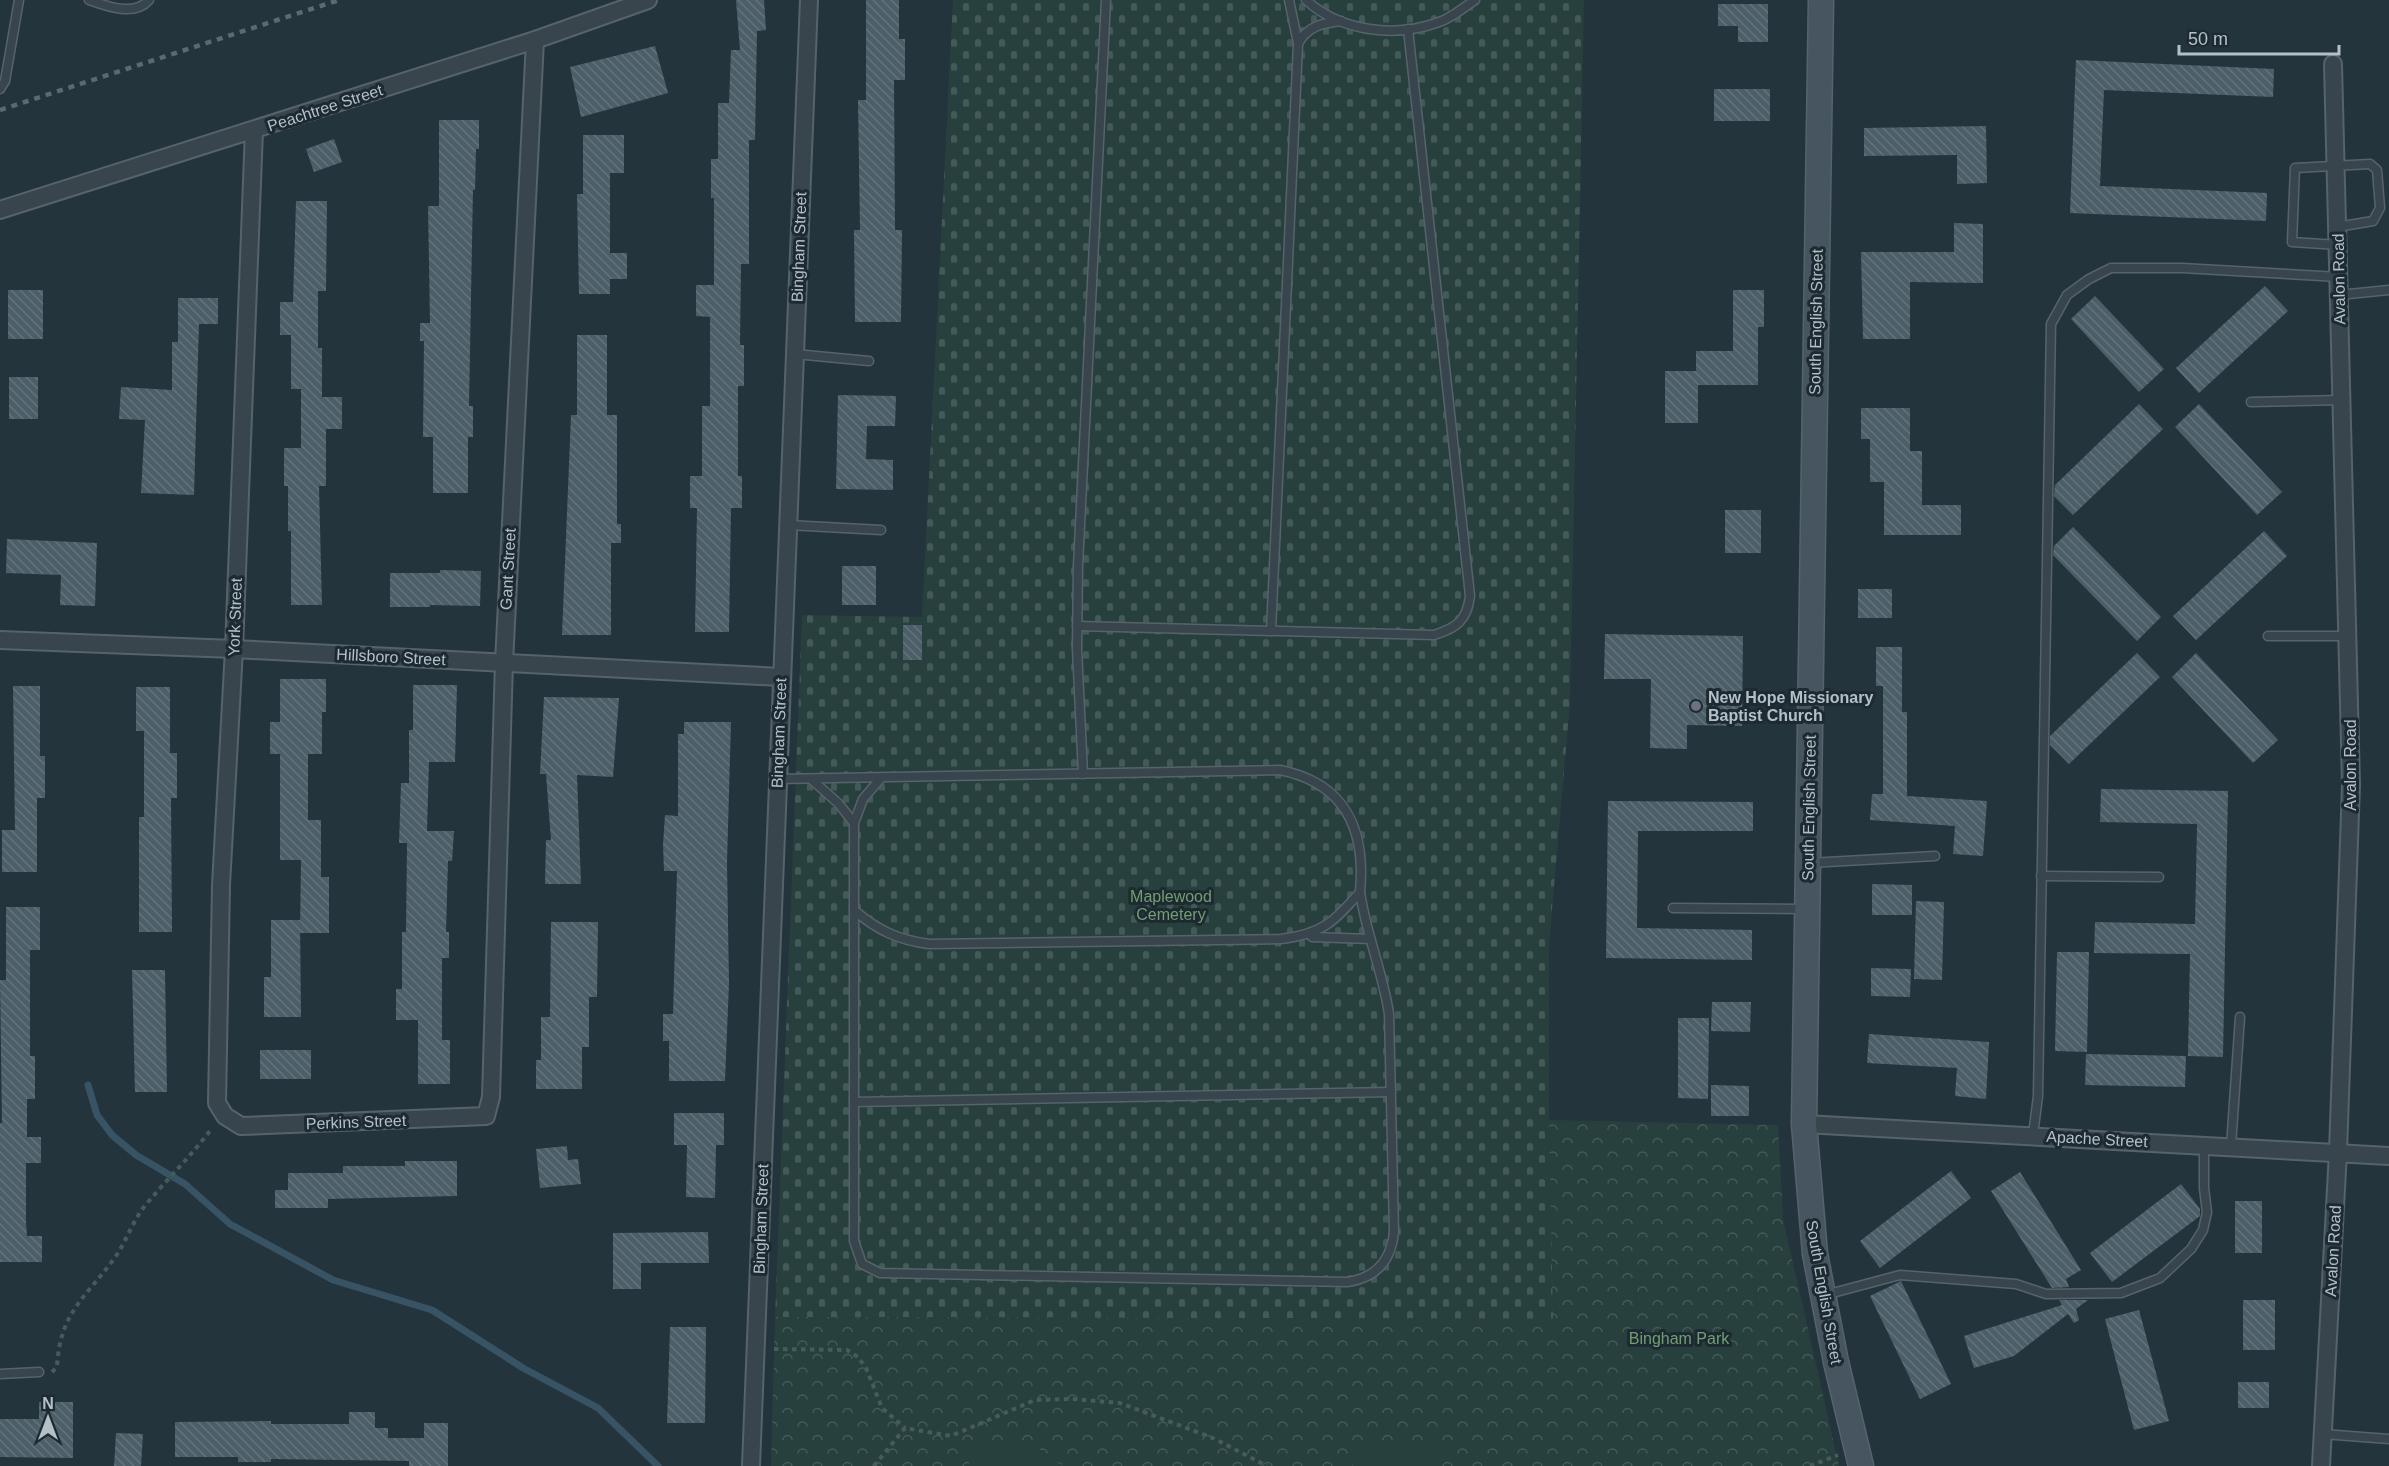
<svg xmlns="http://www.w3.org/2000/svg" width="2389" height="1466" font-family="Helvetica,sans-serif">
	<defs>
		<pattern id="cemetery-stones" width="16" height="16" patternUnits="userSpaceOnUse" patternTransform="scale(1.5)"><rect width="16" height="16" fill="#27403d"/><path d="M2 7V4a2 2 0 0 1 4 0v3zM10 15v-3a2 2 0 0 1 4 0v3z" fill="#445a58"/></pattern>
		<pattern id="park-crowns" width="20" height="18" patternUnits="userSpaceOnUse" patternTransform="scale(1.5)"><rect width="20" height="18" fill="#27403d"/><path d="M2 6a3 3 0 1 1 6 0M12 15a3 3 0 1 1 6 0" fill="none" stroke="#445a58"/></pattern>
		<pattern id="building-back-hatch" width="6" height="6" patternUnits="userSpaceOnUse" patternTransform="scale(1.5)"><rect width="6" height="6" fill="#4c5e68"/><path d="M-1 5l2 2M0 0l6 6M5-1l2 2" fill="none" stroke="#63737c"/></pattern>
	</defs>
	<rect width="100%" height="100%" fill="#24343d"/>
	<path fill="url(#cemetery-stones)" d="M953,0H1584L1570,702L1549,944V1120L1554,1319L775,1317L802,615L922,617Z"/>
	<path fill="url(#park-crowns)" d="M1549,1120L1778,1125L1783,1219L1839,1466H771L775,1317L1553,1319Z"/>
	<g fill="#27403d">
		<path d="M970,1440L1030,1443L1063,1466H969Z"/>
		<path d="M1438,1441L1439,1466H1353L1352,1444Z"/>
	</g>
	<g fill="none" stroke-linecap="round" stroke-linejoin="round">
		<path stroke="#385364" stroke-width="7" d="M88,1085L97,1115L112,1135L136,1155L185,1184L230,1224L333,1280L432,1310L523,1368L598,1408L658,1466"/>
	</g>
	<g fill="url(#building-back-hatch)">
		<path d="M736,0H764L766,30L757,31L755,140H749V264H741L740,345H744V386H738V476H742V508H731L729,632H695L697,508H690V476H702V406H710V317L696,316V285H714V198H711V159H718V103H729L731,50H740Z"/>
		<path d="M866,0H899V39H905V80H894L895,230H902L901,322H855L854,230H860L858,100H866Z"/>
		<path d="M1718,4H1768V42H1738V26H1718Z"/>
		<path d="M655,46L668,93L581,117L570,67Z"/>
		<path d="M2076,60L2274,69L2273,97L2104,90L2100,186L2267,193L2266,221L2070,213Z"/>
		<rect x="1714" y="89" width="56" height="32"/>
		<path d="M439,120H479V149H476L475,190H473L469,406H473V437H468V493H433V437H423L424,341H420V323H430L428,206H439Z"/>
		<path d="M1986,126L1987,183L1957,184V155L1864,156V128Z"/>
		<path d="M583,135H624V173H610V253H627V279H610V294H579L577,194H583Z"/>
		<path d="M334,139L342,162L314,172L306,149Z"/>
		<path d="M296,201H327L326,291H318V348H322V397H342V429H326V486H319L322,605H291V531H288V486H284V448H301V389H291V335H280V302H293Z"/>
		<path d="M1954,223L1983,224V283L1910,282V339H1863L1861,252H1954Z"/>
		<path d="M2265,286L2288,311L2199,393L2176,368Z"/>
		<rect x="8" y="290" width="35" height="49"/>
		<path d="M1733,290H1764V327H1758V385H1698V423H1665V371H1696V351H1733Z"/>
		<path d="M2095,296L2164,369L2139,392L2071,319Z"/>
		<path d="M178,298H218V324H199L194,495L141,493L145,420L119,419L121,387L172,390V342H178Z"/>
		<path d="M577,335H607V415H617V524H621V543H611V635H562L571,415H577Z"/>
		<rect x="9" y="377" width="29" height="42"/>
		<path d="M838,395L896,396L895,426H867L866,459L893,460V490L836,489Z"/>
		<path d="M2139,404L2163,429L2073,515L2054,496L2055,485Z"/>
		<path d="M2199,404L2282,492L2257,515L2175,427Z"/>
		<path d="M1861,408H1910V451H1922V505H1961V535H1884V482H1870V439H1861Z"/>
		<rect x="1725" y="510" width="36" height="43"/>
		<path d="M2073,527L2161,617L2137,641L2053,555L2054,546Z"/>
		<path d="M2264,531L2287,556L2196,640L2173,616Z"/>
		<path d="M7,539L97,543L95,606L60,605L61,575L6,573Z"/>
		<rect x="842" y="566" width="34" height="39"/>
		<path d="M440,570L481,571L480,606L430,605V607H390V573H440Z"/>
		<rect x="1858" y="589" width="34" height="29"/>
		<rect x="903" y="625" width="19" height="35"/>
		<path d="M1605,634L1743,636L1742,726L1687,725V749L1650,748L1651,679H1604Z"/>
		<path d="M1876,647H1902V712H1907V796L1987,801L1983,856L1953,854L1955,826L1870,820L1872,794H1883V686H1876Z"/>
		<path d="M2137,653L2160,677L2069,764L2050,745V736Z"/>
		<path d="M2196,653L2278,740L2253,763L2172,677Z"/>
		<path d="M280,679H326V712H322V754H308V820H321V877H329V933H300L301,860H280V754H270V722H280Z"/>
		<path d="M413,685H457L455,762H429L427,831H454L452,861H448L446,932H449V958H442V1040H450V1084H418V1020H396V989H402V932H406L407,843H399L401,783H409V730H413Z"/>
		<path d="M13,686H40V756H45V798H37V872H2V830H15Z"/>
		<path d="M136,687H170V753H177V798H171L172,932H139V817H144V731H136Z"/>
		<path d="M544,697L619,698L613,777L577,775L581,884H545L546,840H551L546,774H540Z"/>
		<path d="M684,722H731L727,863L729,983L725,1081H669V1041H663V1014H673L677,871H664L663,845L665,815L678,816V734H684Z"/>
		<path d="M2101,789L2228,791L2223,1057L2188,1056L2190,954L2094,953L2095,922L2195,924L2197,824L2100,822Z"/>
		<path d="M1608,801L1753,802V831H1638L1637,928L1752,930V960L1606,958Z"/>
		<path d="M1872,884L1912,885V915H1872Z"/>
		<path d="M1916,901L1944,902L1942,980L1914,979Z"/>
		<path d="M6,907H40V950H30V1056H35V1099H27V1137H41V1163H26V1222L27,1236H42V1262H0V1123H2L0,980H6Z"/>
		<path d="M271,920H300L301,1017H264V977H271Z"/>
		<path d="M551,922H598L597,997H589V1047H582V1089H536V1060H541V1017H550Z"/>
		<path d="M2057,952H2089L2087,1052L2055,1051Z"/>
		<path d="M1871,968L1911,969L1910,997L1871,996Z"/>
		<path d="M132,970H165L167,1092H135Z"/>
		<path d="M1712,1002H1751L1750,1032L1711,1031Z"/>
		<path d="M1678,1018H1709L1708,1099L1678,1098Z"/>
		<path d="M1869,1034L1989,1042L1986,1099L1955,1096L1957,1068L1867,1063Z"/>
		<rect x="260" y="1050" width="51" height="29"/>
		<path d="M2086,1054L2186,1056L2185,1087L2085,1085Z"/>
		<path d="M1711,1085L1749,1086V1116H1711Z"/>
		<path d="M674,1113H724V1145H716L715,1198L686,1197L687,1145H674Z"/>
		<path d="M567,1146L568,1160L578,1159L581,1184L540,1188L536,1149Z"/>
		<path d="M405,1161H457V1196L328,1199V1208H275V1190H288V1173H343V1166H405Z"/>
		<path d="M1951,1171L1971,1198L1880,1268L1860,1241Z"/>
		<path d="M2020,1172L2081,1270L2066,1279L2069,1287L2052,1288L1991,1191Z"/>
		<path d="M2181,1184L2200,1209V1216L2112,1282L2090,1253Z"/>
		<rect x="2235" y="1201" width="27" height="52"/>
		<path d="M708,1232L709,1263H641V1289H613V1233Z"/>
		<path d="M1901,1281L1951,1384L1920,1399L1870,1296Z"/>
		<path d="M2059,1300H2088L2076,1309L2079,1320L2074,1323L2068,1314L2014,1356L1974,1368L1964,1336L2062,1305Z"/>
		<rect x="2243" y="1300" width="32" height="50"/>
		<path d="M2139,1310L2169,1421L2134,1430L2105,1319Z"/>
		<path d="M670,1327H706L705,1423H667Z"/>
		<rect x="2238" y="1382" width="31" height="26"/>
		<path d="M39,1402H73V1458L0,1457V1419H39Z"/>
		<path d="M349,1412H375V1428H388V1438H424V1423H448V1466H409V1461L271,1459V1462H238V1457H175V1422L271,1421V1424H349Z"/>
		<path d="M116,1433L143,1434L141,1466H114Z"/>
	</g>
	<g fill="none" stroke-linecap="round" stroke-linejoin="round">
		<defs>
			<g id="lane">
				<path d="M89,0C106,6 134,17 149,0"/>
				<path d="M1289,0L1298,43"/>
				<path d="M1306,0C1341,32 1396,38 1439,22C1452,18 1464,7 1475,0"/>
				<path d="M0,89L5,81L19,0"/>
				<path d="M2337,227L2373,221L2380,208L2377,170L2370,164L2295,168L2292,242L2338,245"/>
				<path d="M2339,295L2389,290"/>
				<path d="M795,354L869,361"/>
				<path d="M2251,402L2342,400"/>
				<path d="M788,525L881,530"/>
				<path d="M1077,626L1434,635C1457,628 1467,620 1470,596L1408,29"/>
				<path d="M1271,631L1298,44C1307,26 1323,23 1341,21"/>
				<path d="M2268,636H2348"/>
				<path d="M1083,774L1077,649L1078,566L1106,0"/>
				<path d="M881,778L863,799L854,823V1241L862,1264L880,1273L1347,1282C1376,1278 1391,1261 1394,1232L1389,1014C1383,973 1366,934 1360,892"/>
				<path d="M778,779L1280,770C1345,783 1366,829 1360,892C1334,922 1322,934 1281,939L929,944C898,940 877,930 854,910"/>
				<path d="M811,779L838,803L854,823"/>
				<path d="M1809,863L1935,856"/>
				<path d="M2041,876L2159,877"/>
				<path d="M1673,908L1804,909"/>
				<path d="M1312,937L1370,939"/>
				<path d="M854,1102L1391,1092"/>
				<path d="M2033,1135L2038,1096L2051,324L2067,295L2089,279L2111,268H2182L2339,277"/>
				<path d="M2231,1146L2240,1017"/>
				<path d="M1825,1295L1900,1275L2016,1284L2046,1294L2121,1293L2160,1278L2191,1249L2203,1230L2207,1212L2204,1188V1145"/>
				<path d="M0,1374L39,1372"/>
				<path d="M2323,1434L2389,1439"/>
			</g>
			<g id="street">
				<path d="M254,130L234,649L221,885L217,1103L225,1116L241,1126L486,1116L491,1097L504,663L535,40"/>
				<path d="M0,210L535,40L648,0"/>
				<path d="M0,640L234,649L781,677"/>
				<path d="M1804,1124L2389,1156"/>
				<path d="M751,1466L809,0"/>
				<path d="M2321,1466L2338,1152L2351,785L2333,64"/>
			</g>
			<path id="secondary" d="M1821,0L1804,1124L1815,1254L1836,1362L1861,1466"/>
		</defs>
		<use href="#lane" stroke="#56636b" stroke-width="11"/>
		<use href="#street" stroke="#56636b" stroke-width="20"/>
		<use href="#secondary" stroke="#56636b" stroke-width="27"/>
		<g stroke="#465c5a" stroke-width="4" stroke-dasharray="4.5 4.5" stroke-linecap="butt">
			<path d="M774,1349L847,1350L858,1357L866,1368L882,1408L905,1428"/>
			<path d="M52,1372L57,1367C60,1311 86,1298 116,1256C128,1238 134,1217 149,1201C170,1176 193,1154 212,1128"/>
			<path d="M874,1466L905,1428L951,1436L1035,1400L1073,1399L1120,1403L1213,1438L1267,1466"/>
			<path d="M1810,1466L1838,1455"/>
		</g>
		<use href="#lane" stroke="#38454d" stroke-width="8"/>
		<use href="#street" stroke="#38454d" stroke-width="16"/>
		<use href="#secondary" stroke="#465560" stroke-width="24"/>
		<path stroke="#5a6a74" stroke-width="4.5" stroke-dasharray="6 6" stroke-linecap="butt" d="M0,110L339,0"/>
	</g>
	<circle fill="#6b7280" stroke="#1d2a32" stroke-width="2" cx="1696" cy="706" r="6"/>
	<g text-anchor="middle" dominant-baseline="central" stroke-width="6" stroke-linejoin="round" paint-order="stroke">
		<g font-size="16" fill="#b3c0c8" stroke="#1d2a32">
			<text transform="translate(325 108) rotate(-18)">Peachtree Street</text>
			<text transform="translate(799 247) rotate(-88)">Bingham Street</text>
			<text transform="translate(2339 279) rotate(-91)">Avalon Road</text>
			<text transform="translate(1816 322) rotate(-89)">South English Street</text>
			<text transform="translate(508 569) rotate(-87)">Gant Street</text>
			<text transform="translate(235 617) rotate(-88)">York Street</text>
			<text transform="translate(391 657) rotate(3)">Hillsboro Street</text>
			<text transform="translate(779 733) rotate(-88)">Bingham Street</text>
			<text transform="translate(2350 765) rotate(-90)">Avalon Road</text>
			<text transform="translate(1809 808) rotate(-89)">South English Street</text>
			<text transform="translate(356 1122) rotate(-2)">Perkins Street</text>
			<text transform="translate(2097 1139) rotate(3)">Apache Street</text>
			<text transform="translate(761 1219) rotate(-88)">Bingham Street</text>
			<text transform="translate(2333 1251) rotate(-87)">Avalon Road</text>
			<text transform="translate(1824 1292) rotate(80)">South English Street</text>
		</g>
		<g font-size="16" font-weight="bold" fill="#b3c0c8" stroke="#1d2a32" text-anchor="start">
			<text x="1708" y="697">New Hope Missionary<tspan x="1708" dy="18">Baptist Church</tspan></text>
		</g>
		<g font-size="16" fill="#729e73" stroke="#1d2a32">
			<text x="1171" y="896">Maplewood<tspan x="1171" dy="18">Cemetery</tspan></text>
			<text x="1679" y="1338">Bingham Park</text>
		</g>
	</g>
	<g transform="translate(48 1418)" stroke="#1d2a32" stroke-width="4.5" paint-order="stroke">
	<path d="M0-4.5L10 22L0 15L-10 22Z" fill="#b3c0c8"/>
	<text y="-9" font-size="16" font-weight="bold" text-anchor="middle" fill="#b3c0c8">N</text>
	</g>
	<path d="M2179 45v9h160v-9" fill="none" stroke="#b3c0c8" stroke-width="3"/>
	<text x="2188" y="45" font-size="18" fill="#b3c0c8" stroke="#1d2a32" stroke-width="4.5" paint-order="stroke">50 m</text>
</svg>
